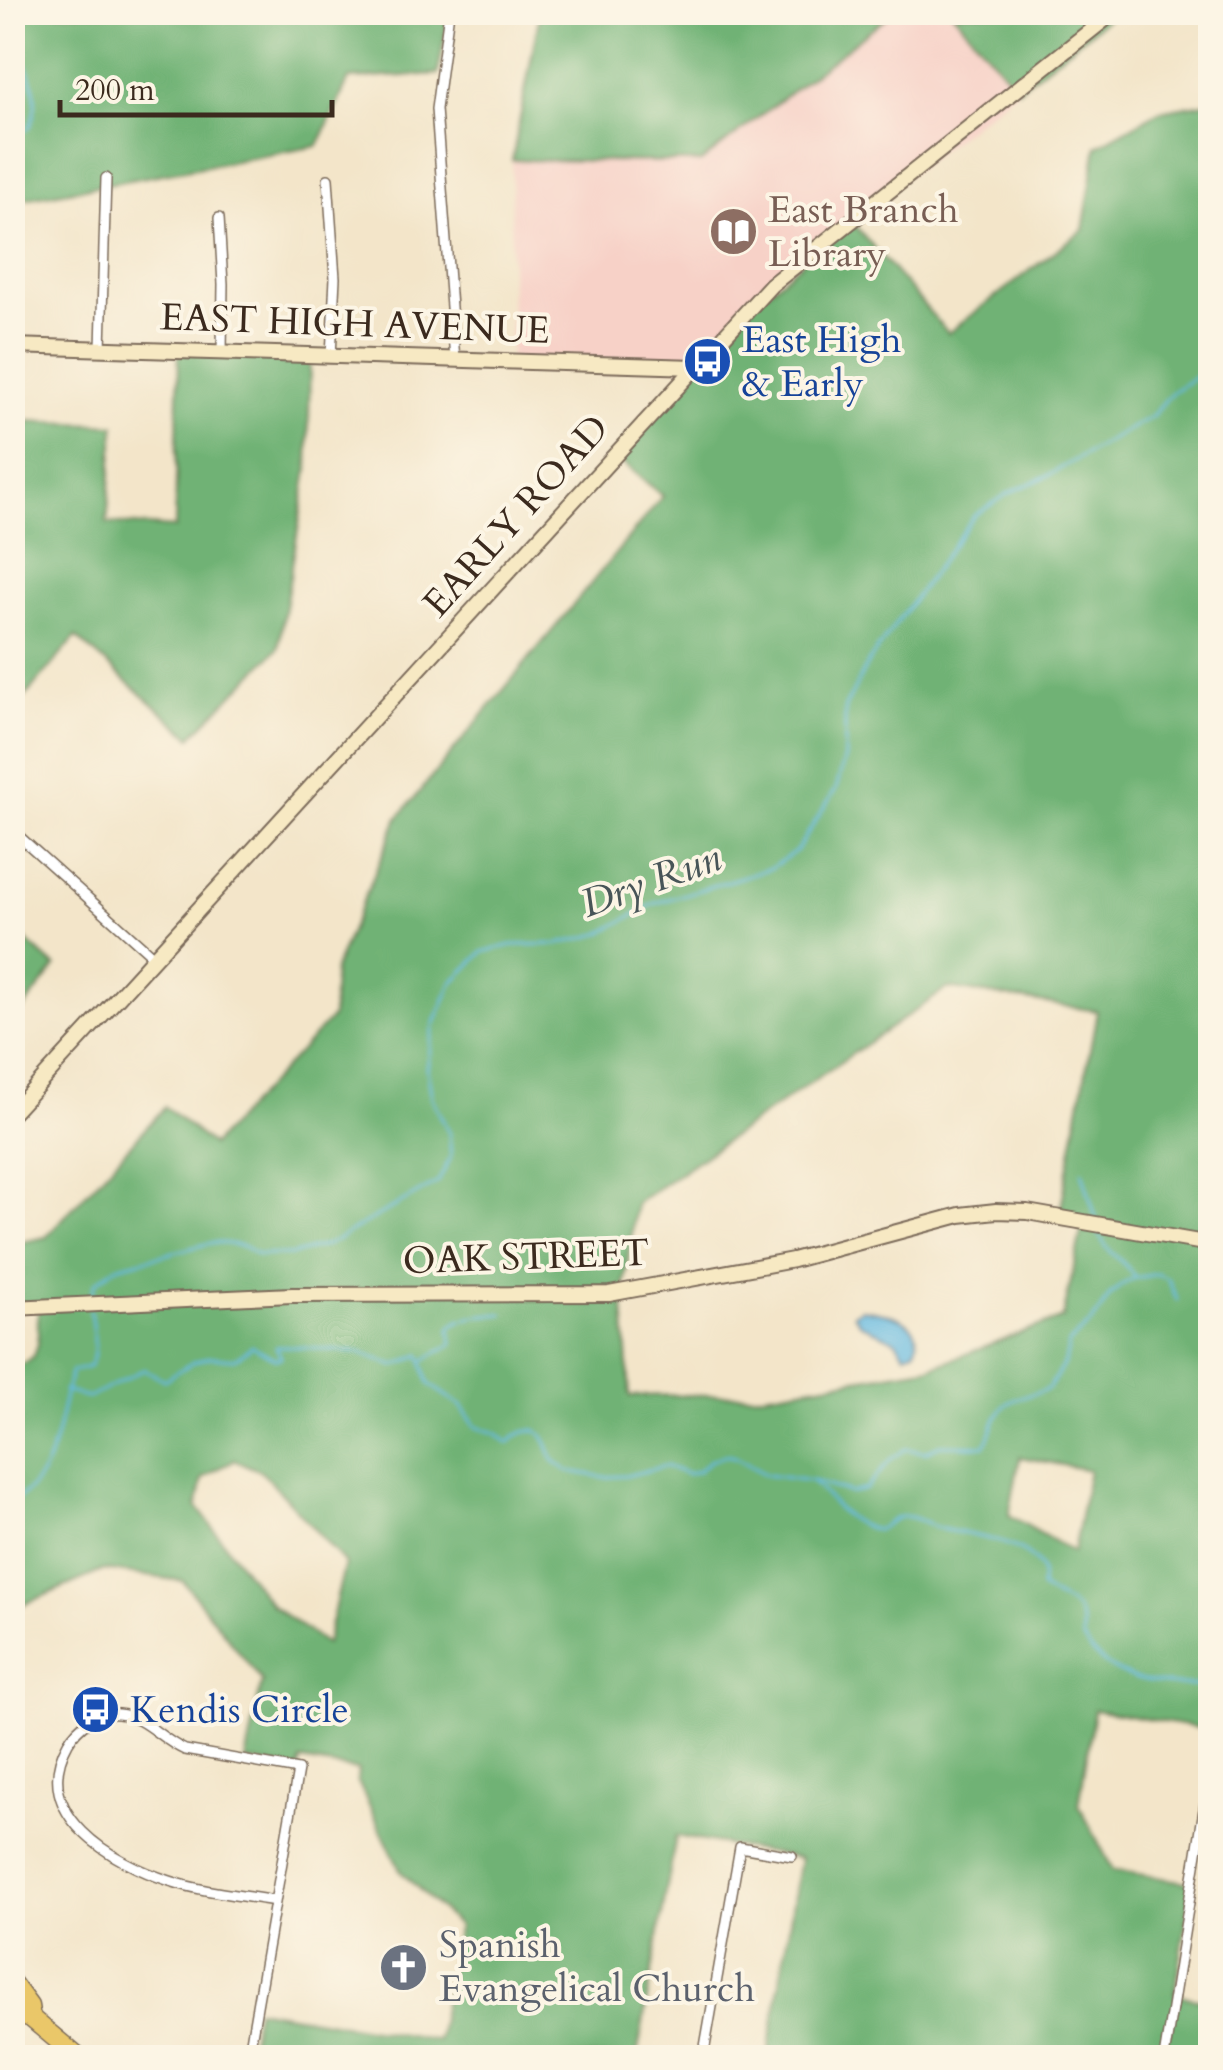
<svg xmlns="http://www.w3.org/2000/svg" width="1223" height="2070" font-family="Cardo,serif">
	<rect width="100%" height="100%" fill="#fcf5e5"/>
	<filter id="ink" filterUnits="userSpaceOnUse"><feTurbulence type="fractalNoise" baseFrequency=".01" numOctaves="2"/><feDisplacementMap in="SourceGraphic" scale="20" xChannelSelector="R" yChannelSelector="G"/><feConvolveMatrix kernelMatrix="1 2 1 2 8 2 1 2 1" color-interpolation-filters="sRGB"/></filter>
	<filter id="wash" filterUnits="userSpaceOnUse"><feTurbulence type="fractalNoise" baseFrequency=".0048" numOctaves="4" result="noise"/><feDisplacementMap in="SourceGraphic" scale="40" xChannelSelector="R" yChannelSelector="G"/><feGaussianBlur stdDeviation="2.25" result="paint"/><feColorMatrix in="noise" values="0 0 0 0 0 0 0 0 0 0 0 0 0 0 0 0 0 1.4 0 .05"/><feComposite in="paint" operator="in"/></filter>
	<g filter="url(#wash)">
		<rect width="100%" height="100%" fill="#f3e5c9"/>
		<path fill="#f7d1c7" d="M892,13H953L1018,89L782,275L696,367L510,361L512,160L701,162Z"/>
		<g fill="#70b274" stroke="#566e49" stroke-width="2.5" fill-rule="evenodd">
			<path d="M13,13H449L438,74L349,79L318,146L13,201Z"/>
			<path d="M540,13V12L892,13L701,162L512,160Z"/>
			<path d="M953,13H1114L1018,89Z"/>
			<path d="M1210,102V1730L1094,1710L1079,1805L1113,1870L1192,1883L1175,1995L1210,2001V2057H768L800,1858L676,1836L637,2057H248L256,2009L437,2040L458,1926L401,1872L357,1780L358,1770L301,1761L298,1770L246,1761L262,1681L183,1581L104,1570L13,1609L12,1364L25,1363L34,1356L38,1344V1307L13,1308V1244L46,1237L165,1107L212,1145L332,1017L334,970L398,818L663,496L614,456L755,302L851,221L948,333L1083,230L1097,146L1159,111ZM948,988L1097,1011L1059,1218L1083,1223L1063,1318L931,1367L764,1394L630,1396L623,1292L636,1203ZM1020,1457L1089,1470L1073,1552L1009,1515ZM234,1460L261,1471L345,1563L326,1644L271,1605L197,1507L203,1478Z"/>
			<path d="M179,351L310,355L308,470L278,649L191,737L76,637L13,711V432L25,421L115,425L107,523L175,528Z"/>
			<path d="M13,929L56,967L13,1022Z"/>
		</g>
		<path fill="#65bae1" stroke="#507280" stroke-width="2.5" d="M861,1309C884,1312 927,1319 915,1351L905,1354L896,1341L859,1323L853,1314Z"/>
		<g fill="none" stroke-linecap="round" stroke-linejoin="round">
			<g stroke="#65bae1" stroke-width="2.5">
				<path d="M12,47C32,68 42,98 30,127L12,137"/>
				<path d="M1082,1171L1096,1218"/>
				<path d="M1098,1230C1105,1254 1123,1258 1135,1277"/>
				<path d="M91,1297L95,1283L116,1267L215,1242L243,1246L258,1255H291L329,1244L438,1182L451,1157L449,1133L432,1098L427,1069L434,1025L452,983L483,952L512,945L559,944L600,934L653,904L771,868L797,850L836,789L845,757V707L869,661L974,516L1007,494L1051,474L1152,416L1172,392L1210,368"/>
				<path d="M423,1361L452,1344L450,1328C464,1314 484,1315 503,1314"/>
				<path d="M64,1391L89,1398L144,1369L164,1380L193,1362L210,1357L235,1359L252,1346L276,1359L281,1357L276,1347L284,1346L359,1352L395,1366L420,1355L429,1384L461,1406L476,1427L496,1433L508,1443C534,1419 544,1429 553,1460L568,1471L604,1477L626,1476L665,1466L687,1474L698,1471L709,1461L725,1455L735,1457L766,1475L812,1481L851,1493L866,1489L891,1459L906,1449L925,1452L940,1445L984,1446C992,1436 992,1425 998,1415C1009,1394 1031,1398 1049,1388L1065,1362L1069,1343L1092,1322L1110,1295L1121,1285L1135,1278L1158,1274L1168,1279L1177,1300"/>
				<path d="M814,1483C833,1503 847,1524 876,1530C884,1527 890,1520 897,1518C913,1512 928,1526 942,1529C966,1535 1033,1541 1041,1572C1042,1578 1041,1583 1041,1588C1066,1606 1084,1600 1082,1638C1110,1685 1161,1685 1210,1686"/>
				<path d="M12,1502C60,1476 56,1415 72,1371C73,1371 87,1368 88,1367C100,1358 91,1323 90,1310"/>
			</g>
		</g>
	</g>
	<g filter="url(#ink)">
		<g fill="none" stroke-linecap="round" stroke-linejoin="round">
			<defs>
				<g id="street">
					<path d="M449,12L436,109L455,360"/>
					<path d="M328,179L335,278L331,356"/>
					<path d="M219,218L223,284L222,352"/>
					<path d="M101,348L106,178"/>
					<path d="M12,830L155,958"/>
					<path d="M248,2058L298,1770L185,1750C161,1740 145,1716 118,1714C97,1712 78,1725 68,1743C28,1814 113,1863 170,1881C203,1892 240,1895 275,1901"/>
					<path d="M703,2058L740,1847L792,1856"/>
					<path d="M1164,2058L1210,1772"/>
				</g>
				<g id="secondary">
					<path d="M12,346L696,367"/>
					<path d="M12,1113L771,285L1114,12"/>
					<path d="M12,1308L292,1295L609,1294L793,1260L960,1215L996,1211L1027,1212L1210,1244"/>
				</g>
				<g id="highway">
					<path d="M12,1983L29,2006L31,2018"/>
					<path d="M12,2011L31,2018L79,2058"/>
				</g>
			</defs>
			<use href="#street" stroke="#7b6b5a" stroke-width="12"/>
			<use href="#secondary" stroke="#7b6b5a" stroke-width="18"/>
			<use href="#highway" stroke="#7b6b5a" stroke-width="21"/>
			<use href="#street" stroke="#fff" stroke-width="9"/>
			<use href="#secondary" stroke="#f7e9c3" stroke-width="14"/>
			<use href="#highway" stroke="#eac769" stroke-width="18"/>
		</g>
	</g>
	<defs>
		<symbol id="library-disc" viewBox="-11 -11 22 22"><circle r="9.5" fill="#8d6e63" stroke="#fcf5e5"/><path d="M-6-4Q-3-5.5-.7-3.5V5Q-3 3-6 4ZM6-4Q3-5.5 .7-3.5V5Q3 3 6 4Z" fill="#fff"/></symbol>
		<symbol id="bus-disc" viewBox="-11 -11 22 22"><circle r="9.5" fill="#1a4fb4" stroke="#fcf5e5"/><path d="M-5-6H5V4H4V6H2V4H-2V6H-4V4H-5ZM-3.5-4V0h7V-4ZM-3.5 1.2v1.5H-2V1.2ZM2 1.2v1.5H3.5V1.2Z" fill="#fff"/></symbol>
		<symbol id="church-disc" viewBox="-11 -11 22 22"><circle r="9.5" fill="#6b7280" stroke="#fcf5e5"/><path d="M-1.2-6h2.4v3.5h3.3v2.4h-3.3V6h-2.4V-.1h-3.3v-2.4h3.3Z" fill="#fff"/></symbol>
	</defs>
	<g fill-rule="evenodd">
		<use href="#library-disc" x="706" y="204" width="55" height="55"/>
		<use href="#bus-disc" x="680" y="334" width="55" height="55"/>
		<use href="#bus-disc" x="68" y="1682" width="55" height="55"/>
		<use href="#church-disc" x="376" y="1940" width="55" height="55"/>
	</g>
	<g text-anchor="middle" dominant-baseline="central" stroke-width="8" stroke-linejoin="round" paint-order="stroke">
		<g font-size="38" fill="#785e54" stroke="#fcf5e5" text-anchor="start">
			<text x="768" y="210">East Branch<tspan x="768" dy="44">Library</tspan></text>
		</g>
		<g font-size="38" fill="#3b2a1e" stroke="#fcf5e5">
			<text transform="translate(355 324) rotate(2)">EAST HIGH AVENUE</text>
			<text transform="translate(516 516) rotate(-48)">EARLY ROAD</text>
			<text transform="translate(526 1257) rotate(-2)">OAK STREET</text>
		</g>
		<g font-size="38" fill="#164399" stroke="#fcf5e5" text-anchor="start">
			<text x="742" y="340">East High<tspan x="742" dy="44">&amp; Early</tspan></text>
			<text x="130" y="1710">Kendis Circle</text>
		</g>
		<g font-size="38" fill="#5b616d" stroke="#fcf5e5" text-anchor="start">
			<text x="439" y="1945">Spanish<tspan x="439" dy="44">Evangelical Church</tspan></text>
		</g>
		<g font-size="40" font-style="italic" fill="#485558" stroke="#fcf5e5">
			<text transform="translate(651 881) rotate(-20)">Dry Run</text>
		</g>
	</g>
	<rect width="1223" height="2070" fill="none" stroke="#fcf5e5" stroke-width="50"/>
	<path d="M60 100v15h272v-15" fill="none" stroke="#3b2a1e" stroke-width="5"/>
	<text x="75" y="100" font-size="30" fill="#3b2a1e" stroke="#fcf5e5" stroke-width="8" paint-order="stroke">200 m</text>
</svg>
